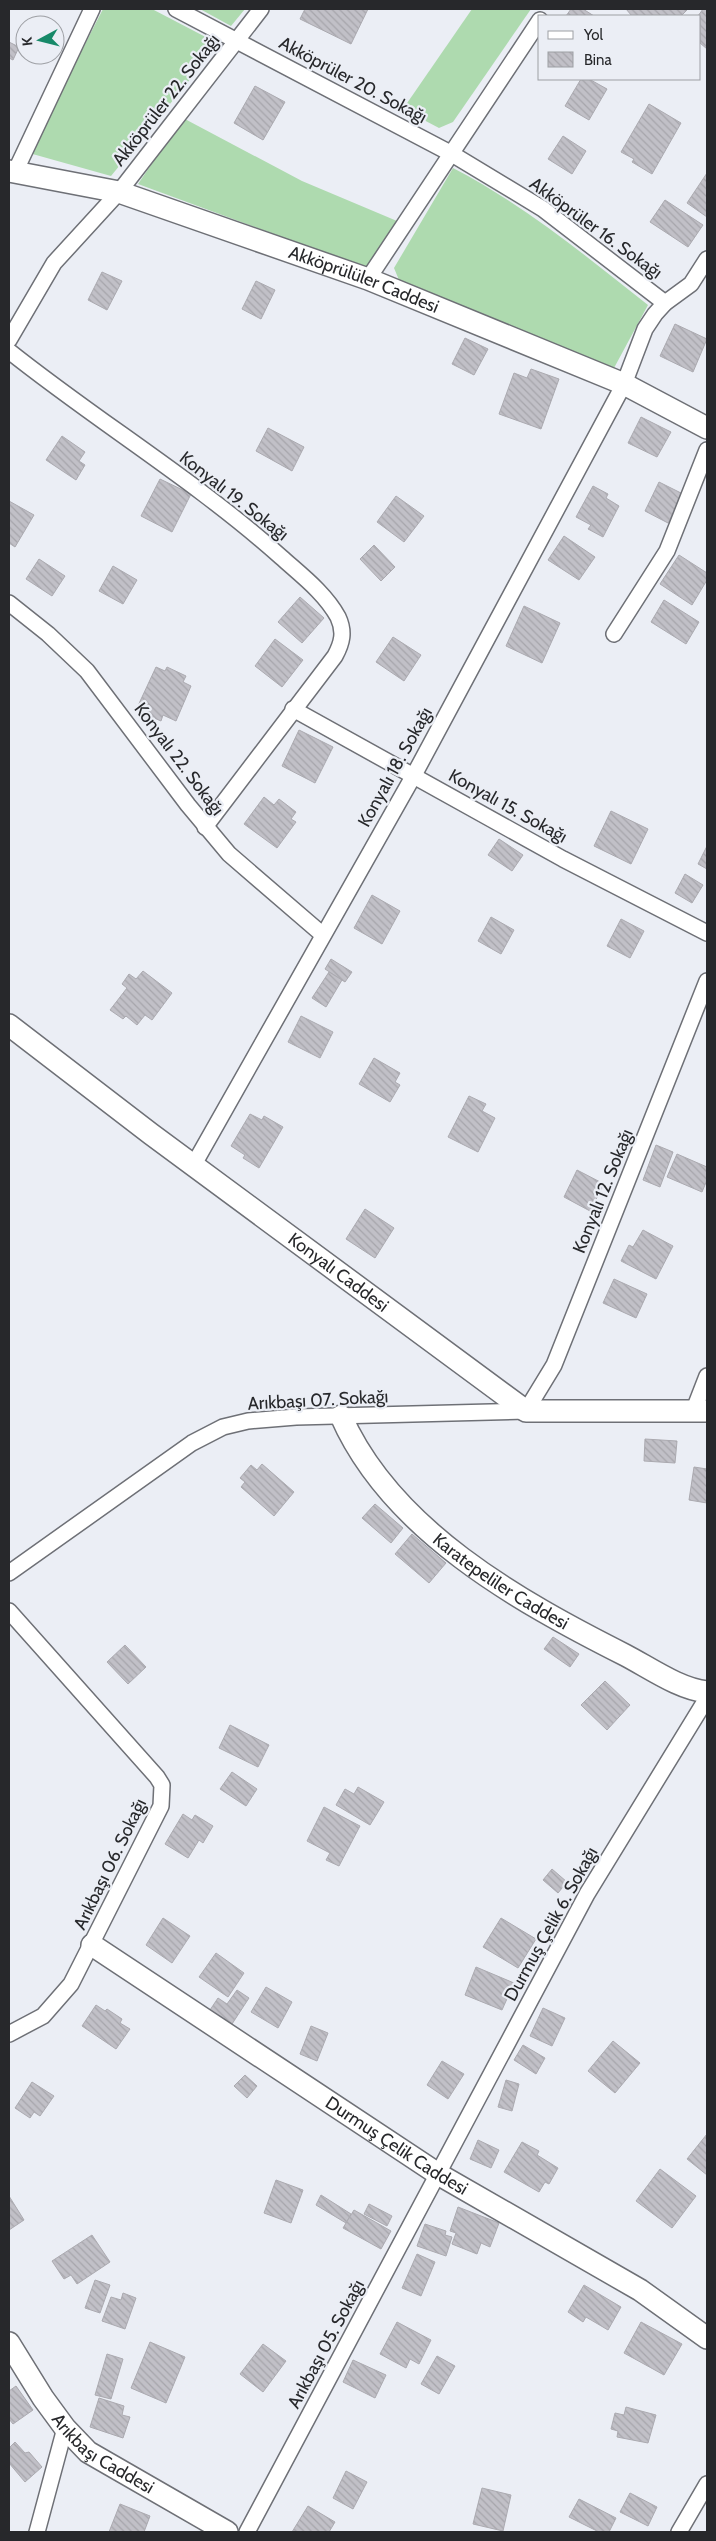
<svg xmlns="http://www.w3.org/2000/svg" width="716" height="2541" font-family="Cabin,sans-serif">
	<defs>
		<pattern id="building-back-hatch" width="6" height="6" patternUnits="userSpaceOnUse" patternTransform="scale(1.25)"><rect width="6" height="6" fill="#c1c0c7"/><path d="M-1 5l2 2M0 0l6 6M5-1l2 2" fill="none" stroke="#a6a5ab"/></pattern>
	</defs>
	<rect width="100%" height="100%" fill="#ebeef5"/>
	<g fill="#aedaaf">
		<path d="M103,9H152L219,44L111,176L29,153Z"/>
		<path d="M200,9H245L231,26Z"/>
		<path d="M472,9H531L453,122L439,128L403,109Z"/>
		<path d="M183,118L302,181L397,221L366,268L138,184Z"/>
		<path d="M453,168C524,205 586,256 648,305L614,368L399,280L394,268Z"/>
	</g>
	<g fill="url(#building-back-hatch)" stroke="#abaab0">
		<path d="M305,9H368L351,44L300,19Z"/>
		<path d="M571,9H583L594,16H566Z"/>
		<path d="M626,9H688L681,16H632Z"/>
		<path d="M703,9H707V49L700,43V16H698Z"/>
		<path d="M9,42L19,47L13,60L9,58Z"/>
		<path d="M581,79H589L607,89L589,120L565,106Z"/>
		<path d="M255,86L285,102L263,140L234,123Z"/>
		<path d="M649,104L681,123L652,174L632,162L634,159L621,152Z"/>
		<path d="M563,136L586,151L572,174L548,159Z"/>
		<path d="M707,173V217L687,203Z"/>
		<path d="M665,200L703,225L688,247L650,222Z"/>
		<path d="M102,272L122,281L107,310L88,300Z"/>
		<path d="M256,281L275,290L261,319L242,309Z"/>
		<path d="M675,324L707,339L693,372L660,356Z"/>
		<path d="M465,338L488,349L474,375L452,364Z"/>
		<path d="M531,369L559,379L541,429L499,414L514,373L527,378Z"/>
		<path d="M641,417L671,432L657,457L628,443Z"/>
		<path d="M268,428L304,447L292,471L256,451Z"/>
		<path d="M62,436L85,452L79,461L85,465L76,480L46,460Z"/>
		<path d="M160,479L191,494L172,532L141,516Z"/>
		<path d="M659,482L683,494L668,523L645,511Z"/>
		<path d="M593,486L608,494L606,498L619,506L603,537L588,529L591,525L576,517Z"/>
		<path d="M396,496L424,516L404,542L377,522Z"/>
		<path d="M9,501L34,515L15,547L9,543Z"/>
		<path d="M564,536L595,557L579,580L548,560Z"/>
		<path d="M374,545L395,567L381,581L360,559Z"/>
		<path d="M679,555L707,573V580L692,605L660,584Z"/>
		<path d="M39,559L65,576L52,596L26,579Z"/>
		<path d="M113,566L137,580L123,604L99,591Z"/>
		<path d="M300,597L324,618L302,643L278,622Z"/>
		<path d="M664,600L699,622L686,644L651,622Z"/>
		<path d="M524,606L560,623L542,663L506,646Z"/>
		<path d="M393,637L421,655L404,681L376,662Z"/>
		<path d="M275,639L303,660L282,687L255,666Z"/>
		<path d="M156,667L165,671L167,667L186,676L183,682L191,686L176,721L163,715L161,721L136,710Z"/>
		<path d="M299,730L333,747L315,783L282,766Z"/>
		<path d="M264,797L274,805L279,799L296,812L291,819L296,822L277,848L244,824Z"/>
		<path d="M611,811L648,829L631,864L594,846Z"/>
		<path d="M499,839L523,855L512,871L488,855Z"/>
		<path d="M707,846V869L698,864Z"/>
		<path d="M685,874L703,885L692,903L675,893Z"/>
		<path d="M372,895L400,911L382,944L354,928Z"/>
		<path d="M491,917L514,930L501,954L478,941Z"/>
		<path d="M621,919L644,931L630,958L607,946Z"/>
		<path d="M331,959L352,972L345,982L325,969Z"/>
		<path d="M143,971L172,993L152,1020L145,1015L137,1025L126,1016L123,1019L110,1010L127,988L122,984L129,974L136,979Z"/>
		<path d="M329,972L342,980L326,1007L312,998Z"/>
		<path d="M301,1016L333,1032L320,1058L288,1042Z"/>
		<path d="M374,1058L400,1073L395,1082L400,1085L390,1102L359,1084Z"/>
		<path d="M469,1096L486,1104L482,1111L495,1118L478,1152L448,1137Z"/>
		<path d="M250,1114L262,1120L264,1116L283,1127L259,1168L243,1158L245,1155L231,1146Z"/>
		<path d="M656,1145L673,1152L660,1187L643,1180Z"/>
		<path d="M677,1154L707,1167V1180L702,1192L667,1177Z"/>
		<path d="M577,1170L604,1184L590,1211L564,1197Z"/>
		<path d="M365,1209L394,1228L375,1258L346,1239Z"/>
		<path d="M643,1230L673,1246L656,1279L621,1261L629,1245L633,1247Z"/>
		<path d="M614,1279L647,1294L636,1318L603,1303Z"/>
		<path d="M645,1439L677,1441L675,1463L644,1461Z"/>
		<path d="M262,1464L294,1492L274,1516L241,1487L245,1482L240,1478L251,1465L257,1470Z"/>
		<path d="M694,1467L707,1469V1503L689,1500Z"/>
		<path d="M375,1504L403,1528L391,1543L362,1518Z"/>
		<path d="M412,1534L446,1563L429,1583L395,1554Z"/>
		<path d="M553,1637L579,1654L570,1667L544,1649Z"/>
		<path d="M125,1645L146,1667L128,1684L107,1662Z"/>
		<path d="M605,1681L630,1705L607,1730L581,1705Z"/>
		<path d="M230,1725L269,1745L258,1767L219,1748Z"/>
		<path d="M232,1772L257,1789L246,1806L220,1789Z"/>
		<path d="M358,1787L384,1802L370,1825L336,1805L345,1789L354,1794Z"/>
		<path d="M324,1807L360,1826L339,1866L326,1860L330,1853L307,1841Z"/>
		<path d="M183,1814L192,1820L195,1815L213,1826L203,1843L199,1840L188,1858L165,1844Z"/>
		<path d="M552,1869L567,1882L558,1893L543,1880Z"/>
		<path d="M163,1918L190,1936L172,1963L146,1945Z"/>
		<path d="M501,1918L536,1939L518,1968L483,1947Z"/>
		<path d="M216,1953L244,1973L228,1997L199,1977Z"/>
		<path d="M476,1967L514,1983L502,2010L465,1995Z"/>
		<path d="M266,1987L292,2002L278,2028L251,2012Z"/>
		<path d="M237,1990L249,1998L232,2024L210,2010L218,1998L227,2004Z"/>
		<path d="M96,2005L105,2011L107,2009L122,2019L120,2023L130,2029L116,2049L82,2026Z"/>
		<path d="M543,2008L565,2018L552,2046L530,2036Z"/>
		<path d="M311,2026L328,2033L317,2061L300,2054Z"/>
		<path d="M613,2041L640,2063L615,2093L588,2071Z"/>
		<path d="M523,2045L545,2058L536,2074L514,2060Z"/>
		<path d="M442,2061L464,2074L448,2099L427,2085Z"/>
		<path d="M245,2075L257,2086L247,2098L234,2086Z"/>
		<path d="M506,2080L519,2084L512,2111L498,2107Z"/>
		<path d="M32,2082L54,2096L40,2116L34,2112L30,2118L15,2108Z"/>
		<path d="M707,2134V2175L687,2159Z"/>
		<path d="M478,2140L499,2150L491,2168L470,2159Z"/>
		<path d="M522,2142L539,2151L537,2155L558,2168L549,2184L545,2182L539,2192L504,2172Z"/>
		<path d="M660,2169L696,2196L672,2228L636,2201Z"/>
		<path d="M276,2180L303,2190L291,2223L264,2213Z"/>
		<path d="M321,2195L351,2214L346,2223L316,2205Z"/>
		<path d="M9,2196L24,2220L9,2230Z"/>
		<path d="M369,2204L392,2216L387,2226L364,2214Z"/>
		<path d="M458,2207L499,2223L490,2247L481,2243L477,2254L452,2244L456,2233L450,2231Z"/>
		<path d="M354,2210L391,2231L381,2249L343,2228Z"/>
		<path d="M425,2224L446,2231L445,2235L452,2237L446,2256L417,2246Z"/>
		<path d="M92,2235L110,2262L77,2284L71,2275L64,2279L52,2261Z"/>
		<path d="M417,2254L435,2262L421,2296L402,2288Z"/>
		<path d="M95,2280L110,2285L100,2313L85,2308Z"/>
		<path d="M584,2285L621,2307L608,2330L586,2317L583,2322L568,2312Z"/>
		<path d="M123,2293L136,2298L125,2329L102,2321L111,2297L121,2300Z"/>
		<path d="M397,2322L431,2340L419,2364L410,2359L406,2368L380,2354Z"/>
		<path d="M641,2322L682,2344L664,2375L624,2353Z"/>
		<path d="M150,2342L185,2357L166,2403L131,2388Z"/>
		<path d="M263,2344L286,2361L263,2392L240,2374Z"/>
		<path d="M107,2354L123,2359L111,2399L95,2395Z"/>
		<path d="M437,2356L455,2366L439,2394L421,2384Z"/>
		<path d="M353,2360L386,2375L375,2398L343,2382Z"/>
		<path d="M16,2386L33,2410L13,2424L9,2419V2391Z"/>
		<path d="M99,2398L124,2406L122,2415L130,2417L123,2438L90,2427Z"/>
		<path d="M626,2407L656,2415L648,2443L617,2437L618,2431L611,2429L615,2413L624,2415Z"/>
		<path d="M15,2442L25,2453L29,2452L42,2467L25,2482L9,2463V2448Z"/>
		<path d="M346,2471L367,2482L353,2509L333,2498Z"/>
		<path d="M482,2488L511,2495L503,2531L473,2524Z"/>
		<path d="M630,2493L657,2507L648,2526L620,2512Z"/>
		<path d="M579,2499L616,2518L609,2532H599L569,2517Z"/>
		<path d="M120,2504L150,2516L144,2532H109Z"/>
		<path d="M308,2506L335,2522L329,2532H292Z"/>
	</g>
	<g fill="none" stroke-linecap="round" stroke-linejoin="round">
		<defs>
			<g id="street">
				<path d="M176,9L452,154L543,209L665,303"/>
				<path d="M15,172L92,9"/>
				<path d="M368,279L540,20"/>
				<path d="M9,340L54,263L119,192L261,9"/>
				<path d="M9,351C98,422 196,481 281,557C301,575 325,593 338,617C345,632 342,643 335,656L205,827"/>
				<path d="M9,603L48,634L87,671L188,805L229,854L323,935"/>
				<path d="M614,634L667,551L707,450"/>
				<path d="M293,709L563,859L707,933"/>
				<path d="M193,1166L414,775L624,384L645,329L655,314L665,303L691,284L707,259"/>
				<path d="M693,1412L707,1376"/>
				<path d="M9,1573L192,1443L223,1427L248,1421L296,1417L526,1411L554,1365L707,981"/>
				<path d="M9,1611L157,1777L162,1785L161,1806L71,1984L43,2016L9,2034"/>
				<path d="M37,2532L65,2428"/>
				<path d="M247,2532L587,1894L707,1698"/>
				<path d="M679,2532L707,2484"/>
			</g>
			<g id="secondary">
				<path id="s1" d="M9,171L119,192L368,279L624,384L707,428"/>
				<path id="s2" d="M9,1025L151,1134L526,1411H707"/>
				<path id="s3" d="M341,1416C391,1530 518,1601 625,1655C650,1668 679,1689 707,1692"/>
				<path id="s4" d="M92,1945L438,2174L640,2290L707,2338"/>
				<path id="s5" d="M9,2343L43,2398L65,2428L88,2452L227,2532"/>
			</g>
		</defs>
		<use href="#street" stroke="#6e7076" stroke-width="18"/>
		<use href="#secondary" stroke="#6e7076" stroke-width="24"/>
		<use href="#street" stroke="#fff" stroke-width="15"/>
		<use href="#secondary" stroke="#fff" stroke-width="21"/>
	</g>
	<g text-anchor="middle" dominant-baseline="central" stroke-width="4.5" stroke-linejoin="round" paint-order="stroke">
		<g font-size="18" fill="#27282b" stroke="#ebeef5">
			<text transform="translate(353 80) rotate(28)">Akköprüler 20. Sokağı</text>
			<text transform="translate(166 100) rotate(-52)">Akköprüler 22. Sokağı</text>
			<text transform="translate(596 228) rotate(36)">Akköprüler 16. Sokağı</text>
			<text stroke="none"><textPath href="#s1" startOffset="372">Akköprülüler Caddesi</textPath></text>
			<text transform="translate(234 496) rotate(38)">Konyalı 19. Sokağı</text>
			<text transform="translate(179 759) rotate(53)">Konyalı 22. Sokağı</text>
			<text transform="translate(395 767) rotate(-61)">Konyalı 18. Sokağı</text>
			<text transform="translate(508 806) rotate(29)">Konyalı 15. Sokağı</text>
			<text transform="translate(603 1191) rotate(-68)">Konyalı 12. Sokağı</text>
			<text stroke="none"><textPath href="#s2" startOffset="412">Konyalı Caddesi</textPath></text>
			<text transform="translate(318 1400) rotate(-3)">Arıkbaşı 07. Sokağı</text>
			<text stroke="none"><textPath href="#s3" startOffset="234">Karatepeliler Caddesi</textPath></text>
			<text transform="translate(110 1864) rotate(-64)">Arıkbaşı 06. Sokağı</text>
			<text transform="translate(551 1924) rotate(-61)">Durmuş Çelik 6. Sokağı</text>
			<text stroke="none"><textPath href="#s4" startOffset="365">Durmuş Çelik Caddesi</textPath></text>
			<text transform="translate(326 2344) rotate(-62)">Arıkbaşı 05. Sokağı</text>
			<text stroke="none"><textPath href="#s5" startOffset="148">Arıkbaşı Caddesi</textPath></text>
		</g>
	</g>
	<rect width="716" height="2541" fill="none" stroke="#27282b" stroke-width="20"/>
	<rect x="538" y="15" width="162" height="65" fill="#ebeef5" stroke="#9d9fa4"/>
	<rect x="548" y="31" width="25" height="8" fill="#ffffff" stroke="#9d9fa4"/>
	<text x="584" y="40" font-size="15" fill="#27282b">Yol</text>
	<rect x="548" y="52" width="25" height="15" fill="url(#building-back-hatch)" stroke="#9d9fa4"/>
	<text x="584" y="65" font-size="15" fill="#27282b">Bina</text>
	<g transform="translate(40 40) rotate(263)"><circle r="24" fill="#ebeef5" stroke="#9d9fa4"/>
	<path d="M0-4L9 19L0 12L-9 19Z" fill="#178969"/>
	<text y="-8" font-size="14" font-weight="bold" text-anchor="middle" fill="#27282b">K</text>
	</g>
</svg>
